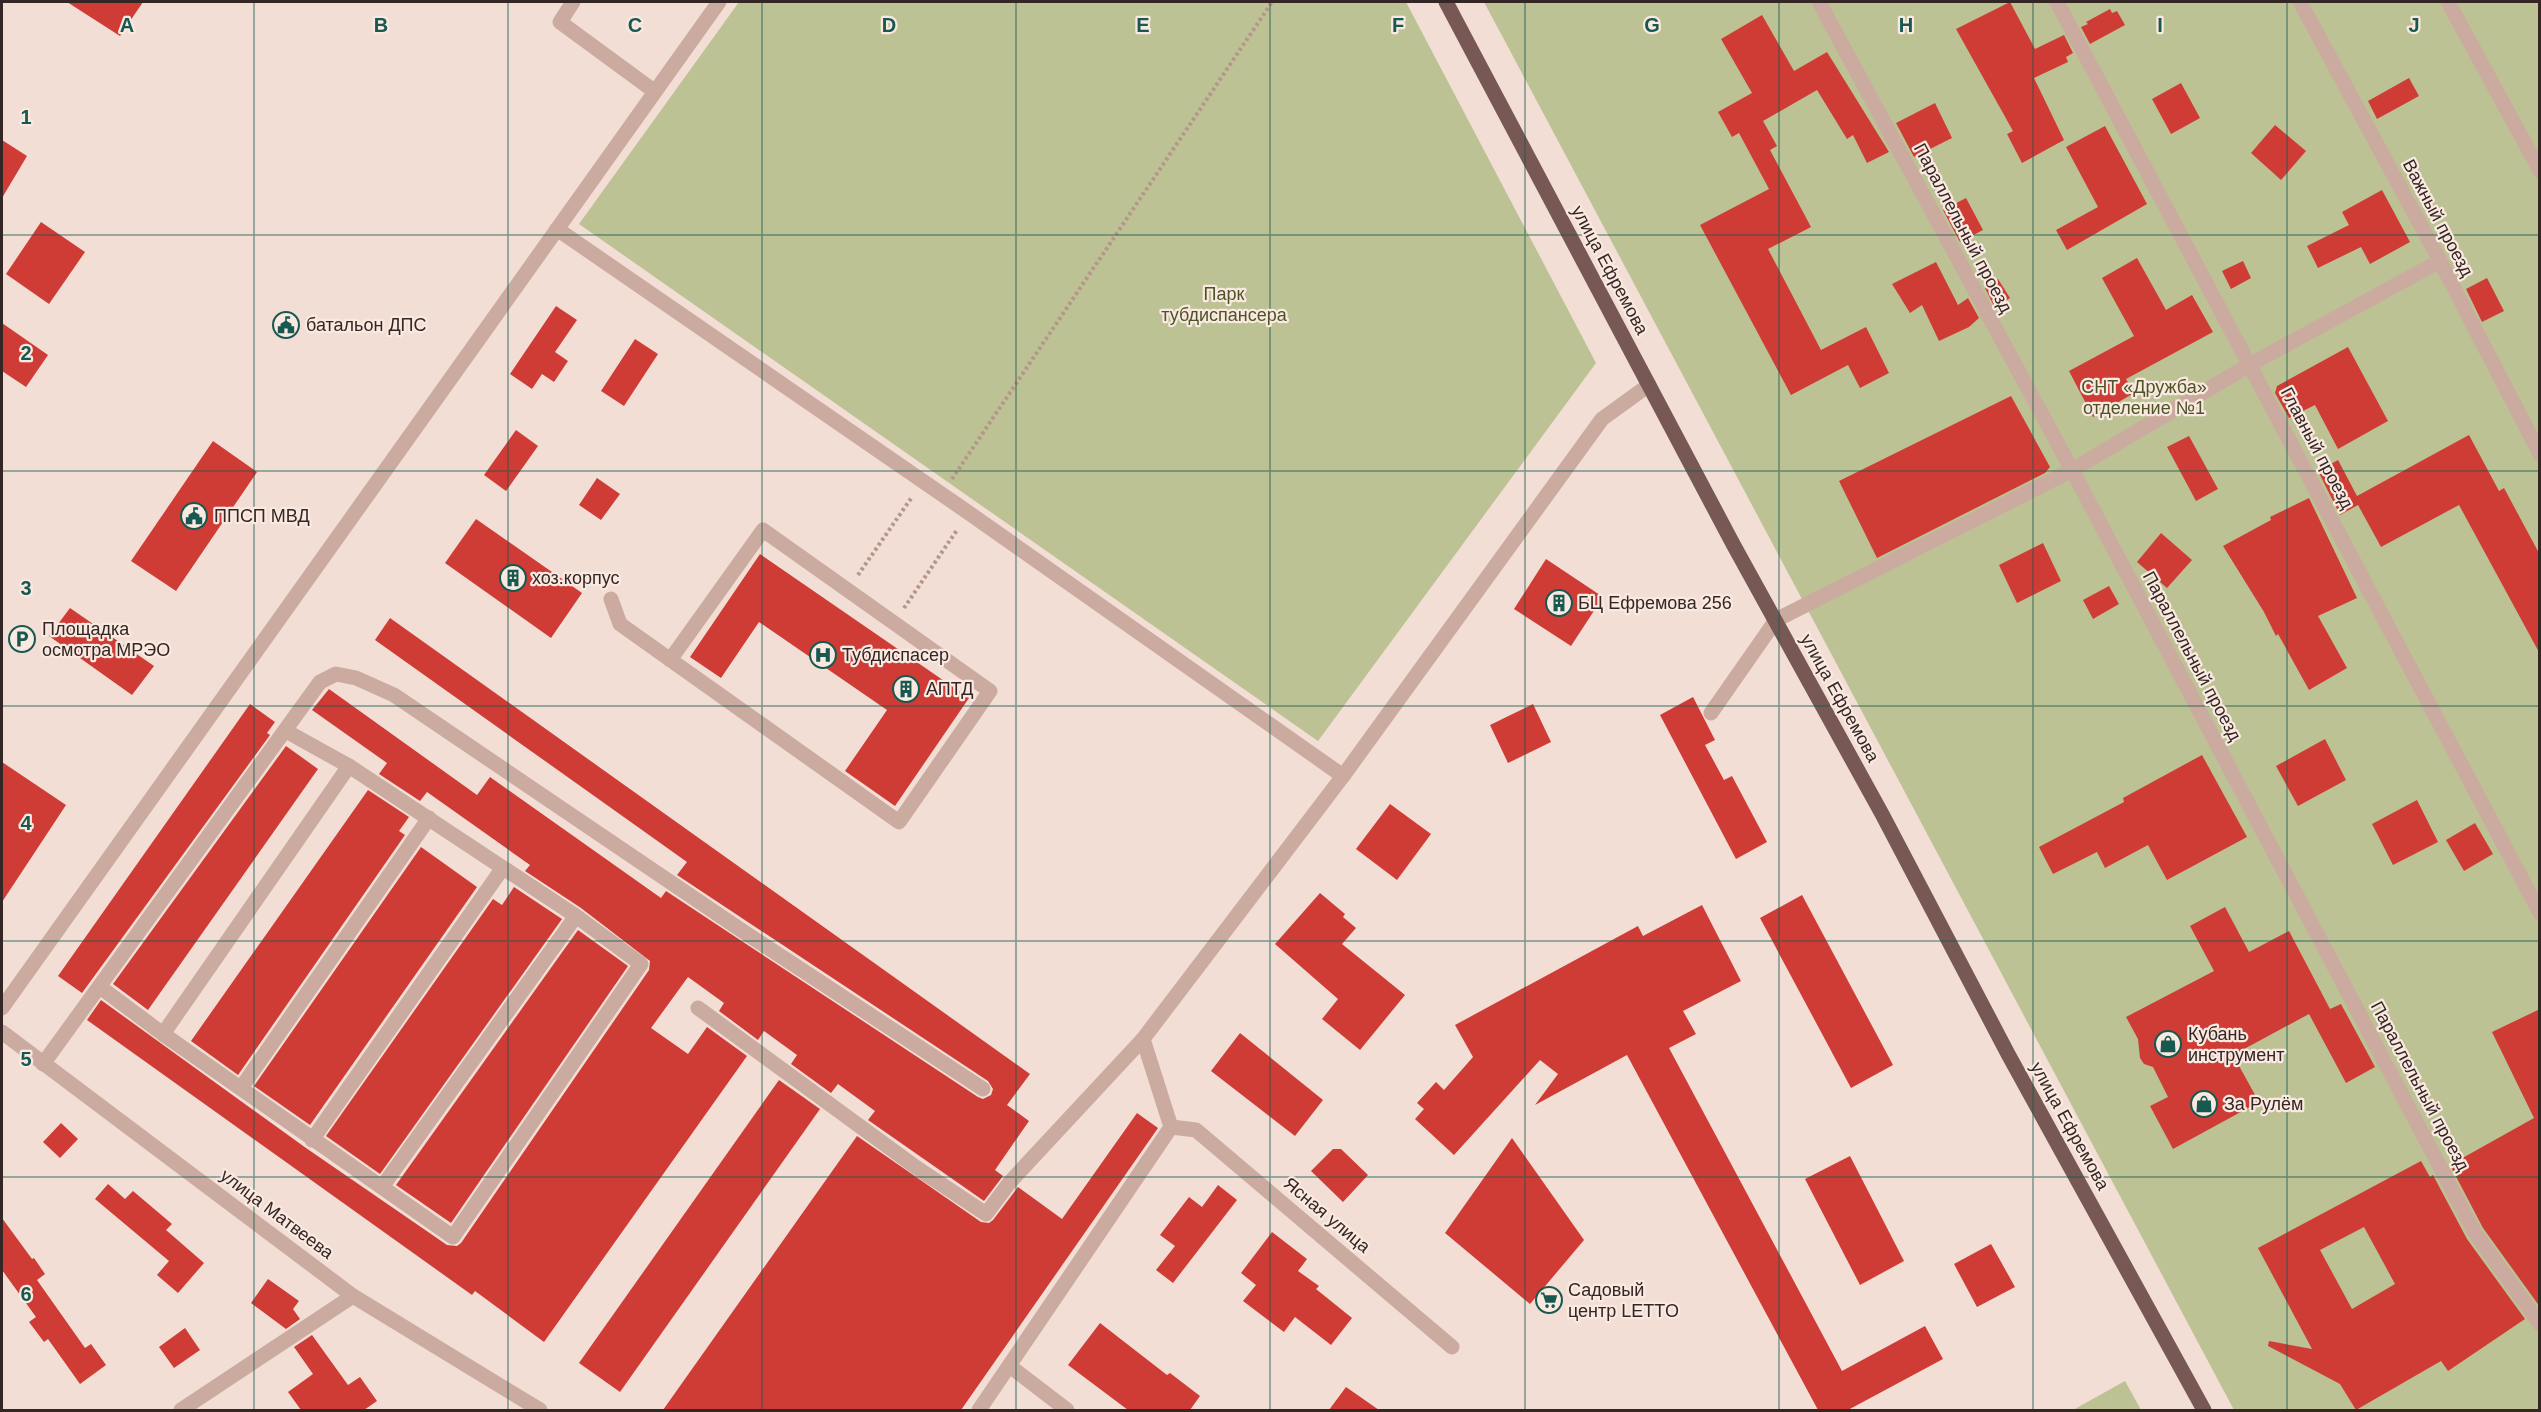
<svg xmlns="http://www.w3.org/2000/svg" width="2541" height="1412" font-family="Helvetica,sans-serif">
	<rect width="100%" height="100%" fill="#f2ded5"/>
	<g fill="#bcc294">
		<path d="M739,2H1406L1596,363L1318,741L579,224Z"/>
		<path d="M1484,2H2539V1410H2234Z"/>
		<path d="M2125,1381L2141,1410H2073Z"/>
	</g>
	<g fill="#cf3c36" fill-rule="evenodd">
		<path d="M67,2H143L120,36Z"/>
		<path d="M2010,2L2035,49L2064,35L2073,53L2066,57L2068,62L2034,78L2064,140L2022,163L2007,134L2013,131L1956,29Z"/>
		<path d="M2110,9L2112,13L2117,11L2125,25L2090,44L2081,27L2088,24L2086,22Z"/>
		<path d="M1762,15L1794,71L1827,52L1889,152L1867,163L1853,135L1847,139L1817,90L1763,121L1777,146L1770,150L1811,227L1768,249L1821,350L1866,327L1889,373L1860,388L1848,365L1791,395L1700,225L1769,189L1739,133L1732,137L1718,112L1752,93L1721,39Z"/>
		<path d="M2409,78L2419,96L2377,119L2368,101Z"/>
		<path d="M2181,83L2200,118L2171,134L2152,99Z"/>
		<path d="M1935,103L1952,138L1914,157L1896,123Z"/>
		<path d="M2275,125L2306,151L2281,180L2251,153Z"/>
		<path d="M2105,126L2147,204L2067,250L2056,230L2098,207L2066,147Z"/>
		<path d="M2,140L27,156L2,198Z"/>
		<path d="M2382,190L2410,242L2370,264L2361,247L2318,268L2307,246L2349,225L2342,212Z"/>
		<path d="M1966,198L1983,230L1960,242L1943,210Z"/>
		<path d="M41,222L85,252L49,304L6,274Z"/>
		<path d="M2137,258L2166,310L2192,295L2213,332L2126,379L2134,393L2093,417L2069,371L2134,336L2102,278Z"/>
		<path d="M2243,261L2251,278L2231,289L2222,271Z"/>
		<path d="M1936,262L1958,305L1968,298L1979,318L1969,327L1939,341L1922,305L1910,313L1892,284Z"/>
		<path d="M2487,278L2504,311L2482,322L2466,289Z"/>
		<path d="M1998,279L2010,298L1995,308L1985,288Z"/>
		<path d="M556,306L577,320L555,352L568,361L554,382L542,374L532,389L510,374Z"/>
		<path d="M2,323L48,355L26,387L2,371Z"/>
		<path d="M635,339L658,354L624,406L601,391Z"/>
		<path d="M2348,347L2388,421L2338,449L2315,405L2289,418L2275,393L2277,386Z"/>
		<path d="M2011,396L2050,467L2045,473L1877,558L1839,481Z"/>
		<path d="M516,430L538,446L506,491L484,475Z"/>
		<path d="M2469,435L2499,491L2504,488L2540,555V654L2459,505L2381,547L2358,505L2340,515L2318,471L2338,460L2357,496Z"/>
		<path d="M2189,436L2218,489L2196,501L2167,447Z"/>
		<path d="M213,441L257,472L176,591L131,561Z"/>
		<path d="M597,478L620,494L601,520L579,505Z"/>
		<path d="M2309,498L2357,598L2318,616L2347,668L2309,690L2278,634L2276,636L2264,612L2223,546L2271,520L2270,517Z"/>
		<path d="M476,519L582,593L551,638L445,563Z"/>
		<path d="M2161,533L2192,560L2167,588L2137,562Z"/>
		<path d="M2043,543L2061,581L2017,603L1999,565Z"/>
		<path d="M760,554L969,698L895,806L845,771L887,710L759,622L721,678L690,657Z"/>
		<path d="M1546,559L1603,597L1571,646L1514,609Z"/>
		<path d="M2109,586L2119,604L2093,619L2083,600Z"/>
		<path d="M70,608L154,666L132,695L49,636Z"/>
		<path d="M390,618L1030,1074L1007,1105L1029,1121L995,1170L1003,1176L984,1201L868,1120L875,1111L838,1084L831,1093L791,1064L797,1055L764,1031L758,1040L719,1011L724,1003L688,977L651,1028L688,1054L707,1027L747,1056L544,1342L475,1291L472,1295L87,1020L101,1000L306,1148L447,1245L457,1246L461,1243L649,970L650,961L581,908L525,871L530,865L427,792L420,801L379,774L387,763L312,710L329,689L477,795L490,777L661,898L666,891L978,1097L983,1099L991,1095L993,1089L988,1081L677,875L687,862L375,640Z"/>
		<path d="M1693,697L1715,740L1705,745L1724,780L1732,776L1767,842L1736,859L1660,715Z"/>
		<path d="M250,704L275,722L267,733L270,735L82,993L58,976Z"/>
		<path d="M1533,704L1551,742L1508,763L1490,725Z"/>
		<path d="M2325,739L2346,780L2298,806L2276,766Z"/>
		<path d="M286,746L318,769L148,1010L113,984Z"/>
		<path d="M2202,755L2247,837L2167,880L2148,845L2105,868L2097,852L2053,874L2039,847L2124,802L2123,798Z"/>
		<path d="M2,762L66,805L2,902Z"/>
		<path d="M368,790L409,817L399,831L405,835L238,1075L191,1041Z"/>
		<path d="M2417,800L2438,842L2393,865L2372,824Z"/>
		<path d="M1390,804L1431,834L1397,880L1356,849Z"/>
		<path d="M2475,823L2493,854L2464,871L2446,840Z"/>
		<path d="M421,847L477,887L310,1125L254,1086Z"/>
		<path d="M514,887L562,919L380,1174L326,1136L493,899L502,905Z"/>
		<path d="M1320,893L1345,914L1343,917L1356,928L1342,944L1405,995L1360,1050L1322,1019L1338,999L1275,944Z"/>
		<path d="M1802,895L1893,1065L1851,1088L1760,918Z"/>
		<path d="M1702,905L1741,981L1683,1011L1696,1034L1669,1048L1842,1371L1925,1326L1943,1359L1848,1410H1818L1627,1055L1535,1105L1558,1074L1540,1060L1454,1155L1415,1119L1424,1109L1417,1103L1436,1082L1444,1090L1473,1057L1455,1025L1638,926L1643,936Z"/>
		<path d="M2225,907L2249,952L2289,931L2330,1009L2341,1004L2375,1067L2346,1083L2309,1014L2233,1055L2259,1102L2173,1149L2150,1106L2168,1097L2153,1067L2144,1064L2140,1058L2138,1039L2126,1017L2214,971L2190,926Z"/>
		<path d="M578,930L628,966L451,1223L396,1185Z"/>
		<path d="M2540,1009V1307L2483,1228L2450,1165L2534,1118L2492,1032Z"/>
		<path d="M1240,1033L1323,1100L1295,1136L1211,1071Z"/>
		<path d="M779,1080L820,1109L620,1392L579,1363Z"/>
		<path d="M1137,1113L1158,1128L961,1410H663L857,1136L981,1222L989,1223L993,1220L1018,1187L1062,1219Z"/>
		<path d="M61,1123L78,1139L60,1158L43,1142Z"/>
		<path d="M1512,1138L1584,1240L1530,1304L1445,1233Z"/>
		<path d="M1333,1149H1341L1368,1175L1343,1202L1311,1171Z"/>
		<path d="M1850,1156L1904,1261L1860,1285L1805,1179Z"/>
		<path d="M2421,1161L2430,1177L2433,1175L2467,1239L2525,1319L2448,1371L2441,1361L2356,1410L2340,1384L2268,1346L2269,1341L2312,1349L2258,1248ZM2364,1227L2395,1284L2352,1309L2320,1250Z"/>
		<path d="M108,1184L125,1199L133,1191L172,1224L166,1230L204,1263L178,1293L157,1275L169,1261L95,1199Z"/>
		<path d="M1218,1185L1237,1200L1173,1283L1156,1270L1175,1246L1160,1235L1189,1197L1202,1207Z"/>
		<path d="M2,1218L32,1259L34,1258L45,1274L37,1280L85,1348L91,1344L106,1365L80,1384L48,1339L44,1342L29,1322L36,1317L2,1270Z"/>
		<path d="M1272,1232L1307,1259L1298,1271L1319,1286L1316,1289L1352,1318L1331,1345L1295,1317L1284,1332L1243,1301L1256,1285L1241,1273Z"/>
		<path d="M1991,1244L2015,1287L1977,1307L1954,1264Z"/>
		<path d="M268,1279L299,1301L293,1309L300,1319L286,1329L251,1303Z"/>
		<path d="M1100,1323L1167,1375L1170,1373L1200,1396L1190,1410H1128L1068,1365Z"/>
		<path d="M185,1328L200,1350L174,1368L159,1347Z"/>
		<path d="M312,1335L348,1385L360,1377L377,1401L364,1410H301L288,1392L313,1374L294,1347Z"/>
		<path d="M1346,1387L1379,1410H1329Z"/>
	</g>
	<g fill="none" stroke-linecap="round" stroke-linejoin="round">
		<g stroke="#b6958a" stroke-width="4" stroke-dasharray="3 3" stroke-linecap="butt">
			<path d="M952,479L1272,2"/>
			<path d="M858,575L912,497"/>
			<path d="M904,608L957,530"/>
		</g>
		<g stroke="#cbaba0" stroke-width="15">
			<path d="M573,2L560,22L654,91"/>
			<path d="M1819,2L2072,470L2475,1233L2540,1324"/>
			<path d="M2057,2L2540,913"/>
			<path d="M2300,2L2440,261L2540,454"/>
			<path d="M2448,2L2540,171"/>
			<path d="M557,229L969,513L1343,776"/>
			<path d="M611,599L620,624L899,822L990,691L763,530L670,660"/>
			<path d="M1711,713L1776,620L2072,470L2251,364L2440,261"/>
			<path d="M100,987L163,1034L453,1237L641,964L576,916L349,766L286,731"/>
			<path d="M2,1008L719,2"/>
			<path d="M698,1008L917,1168L986,1214L1010,1182L1143,1039"/>
			<path d="M2,1032L353,1296L540,1410"/>
			<path d="M163,1034L349,766"/>
			<path d="M43,1064L320,682L336,674L356,678L394,695L744,932L983,1089"/>
			<path d="M241,1088L429,818"/>
			<path d="M1171,1127L1196,1130L1452,1347"/>
			<path d="M312,1140L502,869"/>
			<path d="M382,1187L576,916"/>
			<path d="M1011,1367L1067,1410"/>
			<path d="M181,1410L353,1296"/>
			<path d="M979,1410L1171,1127L1143,1039L1343,776L1602,419L1649,385"/>
		</g>
		<path stroke="#775854" stroke-width="15" d="M1446,2L1733,544L1882,814L2008,1054L2204,1410"/>
	</g>
	<path fill="none" stroke="#17584f" stroke-width="1.5" stroke-opacity="0.55" d="M254,2V1410M508,2V1410M762,2V1410M1016,2V1410M1270,2V1410M1525,2V1410M1779,2V1410M2033,2V1410M2287,2V1410M2,235H2540M2,471H2540M2,706H2540M2,941H2540M2,1177H2540"/>
	<defs>
		<symbol id="civic-ring" viewBox="-11 -11 22 22"><circle r="9.5" fill="#fae9e1" stroke="#17584f" stroke-width="1.5"/><path d="M-.6-6.5H3V-4.5H.6V-3L4-1V1h2V6H-6V1h2V-1L-.6-3ZM-1.2 2.5V6h2.4V2.5Z" fill="#17584f"/></symbol>
		<symbol id="building-ring" viewBox="-11 -11 22 22"><circle r="9.5" fill="#fae9e1" stroke="#17584f" stroke-width="1.5"/><path d="M-4-6H4V6H1V3H-1V6H-4ZM-2.5-4.3h1.7v1.8h-1.7ZM.8-4.3h1.7v1.8H.8ZM-2.5-1h1.7V.8h-1.7ZM.8-1h1.7V.8H.8Z" fill="#17584f"/></symbol>
		<symbol id="parking-ring" viewBox="-11 -11 22 22"><circle r="9.5" fill="#fae9e1" stroke="#17584f" stroke-width="1.5"/><path d="M-3.5-5.5H1a3.5 3.5 0 0 1 0 7H-1V5.5H-3.5ZM-1-3.4V-.6H.8a1.4 1.4 0 0 0 0-2.8Z" fill="#17584f"/></symbol>
		<symbol id="hospital-ring" viewBox="-11 -11 22 22"><circle r="9.5" fill="#fae9e1" stroke="#17584f" stroke-width="1.5"/><path d="M-5-5h3v3.5h4V-5h3V5h-3V1.5h-4V5h-3Z" fill="#17584f"/></symbol>
		<symbol id="shop-ring" viewBox="-11 -11 22 22"><circle r="9.5" fill="#fae9e1" stroke="#17584f" stroke-width="1.5"/><path d="M-5-2.5h2.3a2.7 3.5 0 0 1 5.4 0H5L5.5 6h-11ZM-1.5-2.5h3a1.5 2.3 0 0 0-3 0Z" fill="#17584f"/></symbol>
		<symbol id="supermarket-ring" viewBox="-11 -11 22 22"><circle r="9.5" fill="#fae9e1" stroke="#17584f" stroke-width="1.5"/><path d="M-6-5.5h2.5l.6 2H6L4.5 2H-2.5L-4.4-4H-6ZM-1.5 3.2a1.3 1.3 0 1 0 .1 0ZM3 3.2a1.3 1.3 0 1 0 .1 0Z" fill="#17584f"/></symbol>
	</defs>
	<g fill-rule="evenodd">
		<use href="#civic-ring" x="271" y="310" width="30" height="30"/>
		<use href="#civic-ring" x="179" y="501" width="30" height="30"/>
		<use href="#building-ring" x="498" y="563" width="30" height="30"/>
		<use href="#building-ring" x="1544" y="588" width="30" height="30"/>
		<use href="#parking-ring" x="7" y="624" width="30" height="30"/>
		<use href="#hospital-ring" x="808" y="640" width="30" height="30"/>
		<use href="#building-ring" x="891" y="674" width="30" height="30"/>
		<use href="#shop-ring" x="2153" y="1029" width="30" height="30"/>
		<use href="#shop-ring" x="2189" y="1089" width="30" height="30"/>
		<use href="#supermarket-ring" x="1534" y="1285" width="30" height="30"/>
	</g>
	<g text-anchor="middle" dominant-baseline="central" stroke-width="4.5" stroke-linejoin="round" paint-order="stroke">
		<g font-size="18" fill="#342624" stroke="#fae9e1">
			<text transform="translate(2438 218) rotate(62)">Важный проезд</text>
			<text transform="translate(1963 228) rotate(62)">Параллельный проезд</text>
			<text transform="translate(1610 270) rotate(62)">улица Ефремова</text>
			<text transform="translate(2317 448) rotate(62)">Главный проезд</text>
			<text transform="translate(2192 656) rotate(62)">Параллельный проезд</text>
			<text transform="translate(1840 698) rotate(61)">улица Ефремова</text>
			<text transform="translate(2420 1086) rotate(62)">Параллельный проезд</text>
			<text transform="translate(2070 1126) rotate(61)">улица Ефремова</text>
			<text transform="translate(277 1214) rotate(37)">улица Матвеева</text>
			<text transform="translate(1327 1215) rotate(40)">Ясная улица</text>
		</g>
		<g font-size="18" fill="#4c5426" stroke="#fae9e1">
			<text x="1224" y="294">Парк<tspan x="1224" dy="21">тубдиспансера</tspan></text>
			<text x="2144" y="387">СНТ «Дружба»<tspan x="2144" dy="21">отделение №1</tspan></text>
		</g>
		<g font-size="18" fill="#342624" stroke="#fae9e1" text-anchor="start">
			<text x="306" y="325">батальон ДПС</text>
			<text x="214" y="516">ППСП МВД</text>
			<text x="532" y="578">хоз.корпус</text>
			<text x="1578" y="603">БЦ Ефремова 256</text>
			<text x="42" y="629">Площадка<tspan x="42" dy="21">осмотра МРЭО</tspan></text>
			<text x="842" y="655">Тубдиспасер</text>
			<text x="926" y="689">АПТД</text>
			<text x="2188" y="1034">Кубань<tspan x="2188" dy="21">инструмент</tspan></text>
			<text x="2224" y="1104">За Рулём</text>
			<text x="1568" y="1290">Садовый<tspan x="1568" dy="21">центр LETTO</tspan></text>
		</g>
	</g>
	<g font-size="20" text-anchor="middle" font-weight="bold" fill="#17584f" stroke="#fae9e1" stroke-width="4.5" stroke-linejoin="round" paint-order="stroke">
		<text x="127" y="32">A</text>
		<text x="381" y="32">B</text>
		<text x="635" y="32">C</text>
		<text x="889" y="32">D</text>
		<text x="1143" y="32">E</text>
		<text x="1398" y="32">F</text>
		<text x="1652" y="32">G</text>
		<text x="1906" y="32">H</text>
		<text x="2160" y="32">I</text>
		<text x="2414" y="32">J</text>
		<text x="26" y="124">1</text>
		<text x="26" y="360">2</text>
		<text x="26" y="595">3</text>
		<text x="26" y="830">4</text>
		<text x="26" y="1066">5</text>
		<text x="26" y="1301">6</text>
	</g>
	<rect width="2541" height="1412" fill="none" stroke="#342624" stroke-width="6"/>
</svg>
